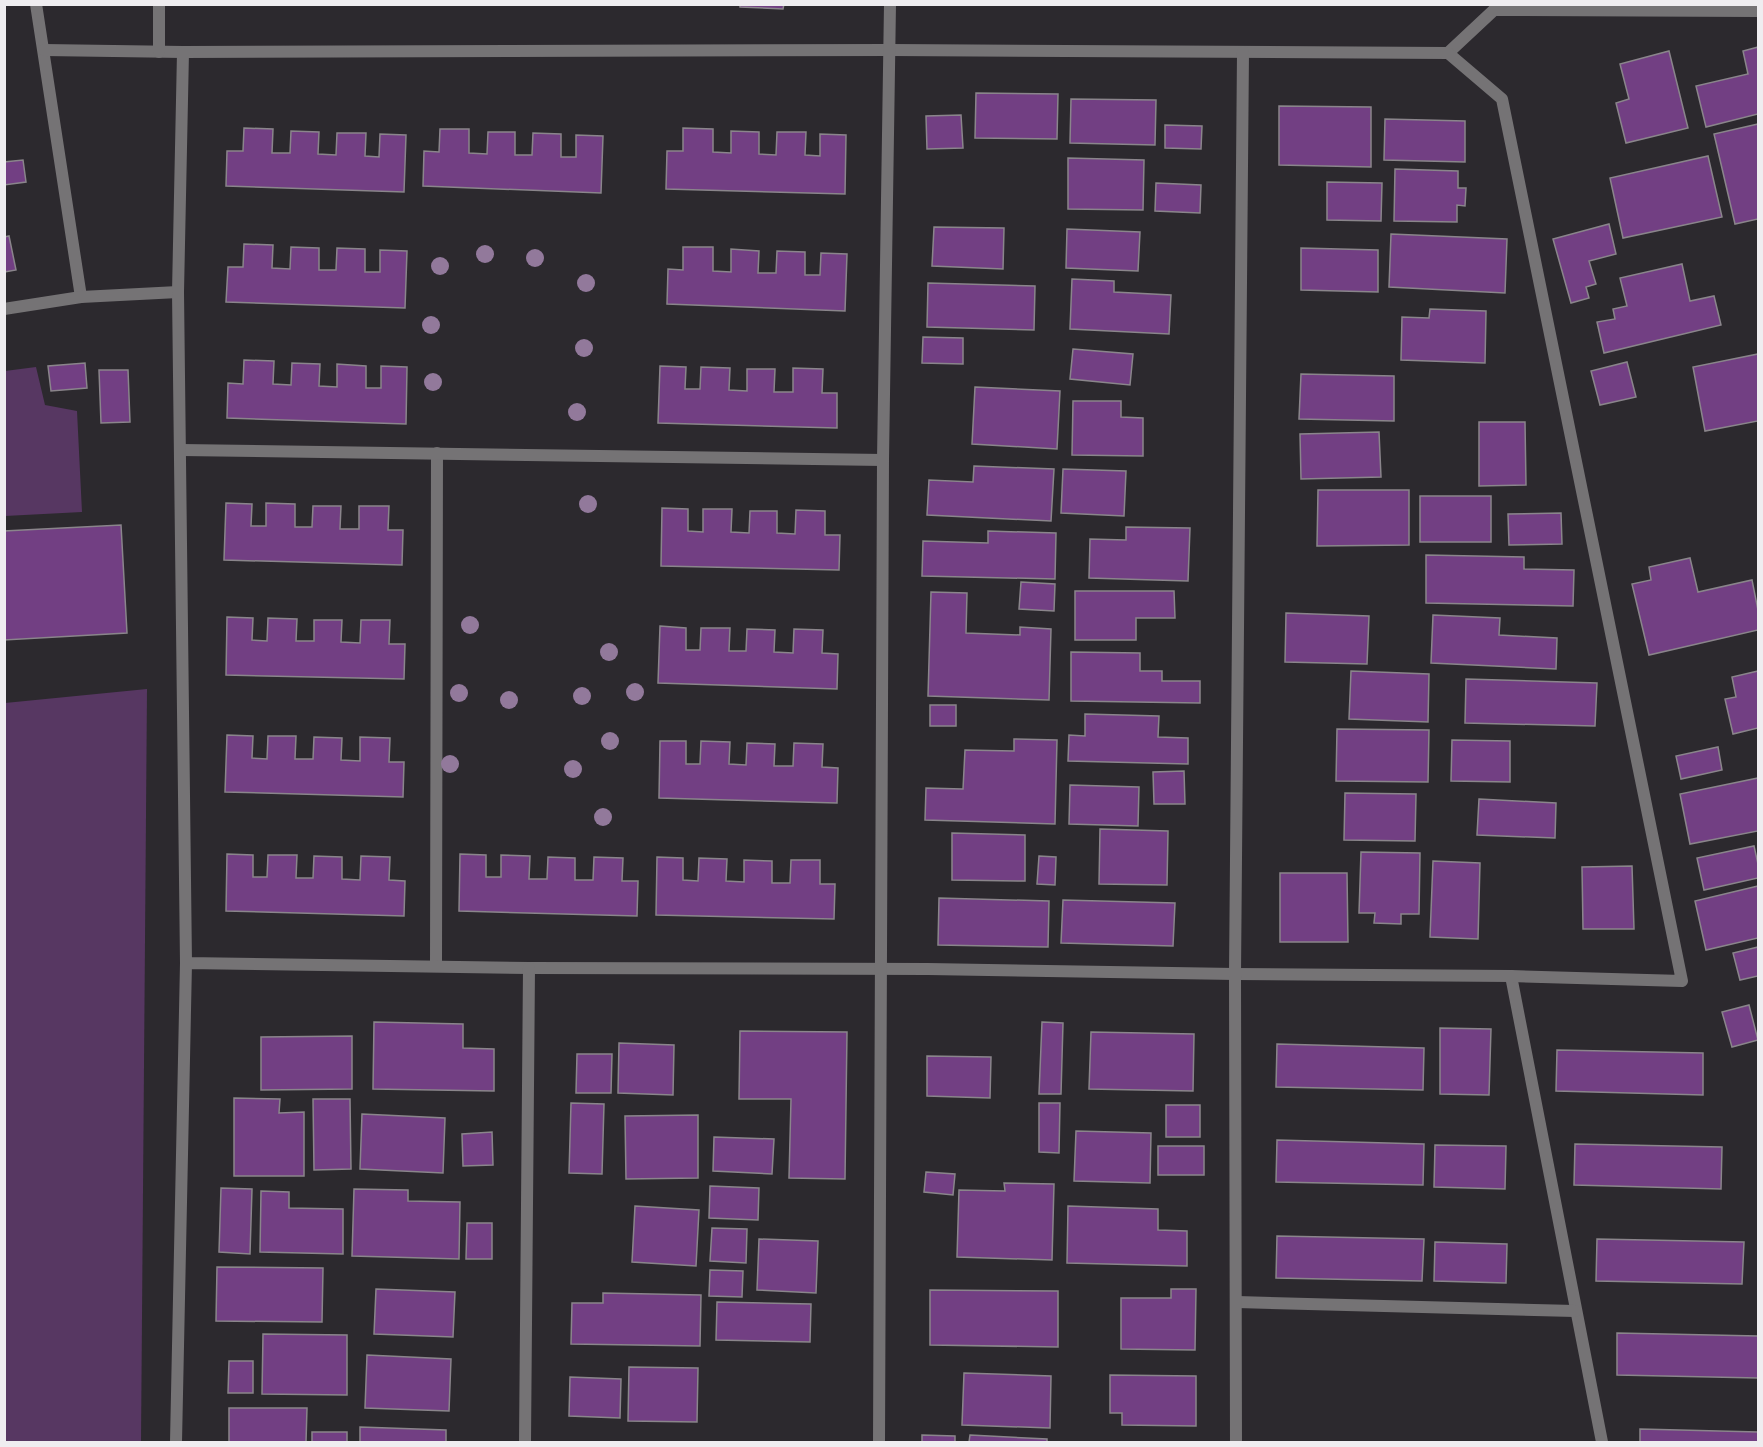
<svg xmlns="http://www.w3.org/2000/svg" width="1763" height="1447" font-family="'Archivo Narrow',sans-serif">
	<rect width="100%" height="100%" fill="#2c292e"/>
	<g fill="#573762">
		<path d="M36,367L45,405L77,411L82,512L5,516V371Z"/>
		<path d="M147,689L141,1442H5V703Z"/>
	</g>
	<g fill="#723f83" stroke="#8a858b" stroke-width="1.5">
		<path d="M740,4H784L783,9L740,7Z"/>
		<path d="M1758,47V114L1706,127L1696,86L1748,74L1743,51Z"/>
		<path d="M1669,51L1688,128L1626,143L1616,103L1629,99L1620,64Z"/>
		<path d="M976,93L1058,94L1057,139L975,138Z"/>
		<path d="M1071,99L1156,100L1155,145L1070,143Z"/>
		<path d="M1279,106L1371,107V167L1279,165Z"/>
		<path d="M961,115L963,148L927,149L926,116Z"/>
		<path d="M1385,119L1465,121V162L1384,160Z"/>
		<path d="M1758,124V219L1735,224L1714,134Z"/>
		<path d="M1165,125L1202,126L1201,149L1165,148Z"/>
		<path d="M244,128L273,129L272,153H290L291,131L319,132L318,154L336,155L337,133H366L365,156L379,157L380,134L406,135L404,192L226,186L227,151H243Z"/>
		<path d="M683,128L713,129V152L731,153V131L759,132V154L776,155L777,132H806L805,155L820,156V134L846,135L845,194L666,189L667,151H683Z"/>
		<path d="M440,129H469V153L487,154L488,132H515V155H532L533,133L561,134V157H576V135L603,136L601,193L423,186L424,151L439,152Z"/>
		<path d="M1708,156L1722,217L1623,238L1610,178Z"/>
		<path d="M1068,158L1144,160L1143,210L1068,209Z"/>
		<path d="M23,160L26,182L4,185V162Z"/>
		<path d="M1395,169L1458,171V188H1466L1465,206L1457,205V222L1394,221Z"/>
		<path d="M1327,182L1382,183L1381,221L1327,220Z"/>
		<path d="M1156,183L1201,185L1200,213L1155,211Z"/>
		<path d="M1609,224L1616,254L1589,261L1596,284L1586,287L1589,298L1571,303L1553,239Z"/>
		<path d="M934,227L1004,228L1003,269L932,266Z"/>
		<path d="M1067,229L1140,232L1138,271L1066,268Z"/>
		<path d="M1391,234L1507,239L1505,293L1389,287Z"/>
		<path d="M9,236L16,270L4,272V237Z"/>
		<path d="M244,244L273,245L272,268L290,269L291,247L319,248V270H336L337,248L365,249V272H380V250L407,251L405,308L226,302L228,267H243Z"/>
		<path d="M683,247H713V271L731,272V249L759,251L758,273H776L777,251L805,252V275H820L821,253L847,254L845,311L667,304L668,269L683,270Z"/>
		<path d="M1301,248L1378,250V292L1301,290Z"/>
		<path d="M1682,264L1690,301L1714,296L1721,325L1604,353L1597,322L1615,319L1613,309L1627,306L1620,278Z"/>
		<path d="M1072,279L1114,281V292L1171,295L1169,334L1070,329Z"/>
		<path d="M928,283L1035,286L1034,330L927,327Z"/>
		<path d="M1430,309L1486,311L1485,363L1401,360L1402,317L1429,318Z"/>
		<path d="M923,337L963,338V364L922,363Z"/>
		<path d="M1073,349L1133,354L1130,385L1070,379Z"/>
		<path d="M1758,354V421L1705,431L1693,367Z"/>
		<path d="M244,360L274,361L273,384L291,385L292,363L320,364L319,386L337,387V364L366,366V388H381V366L407,367L406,424L227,418L228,383L243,384Z"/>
		<path d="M1627,362L1636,397L1600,405L1591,371Z"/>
		<path d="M85,363L87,388L51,391L48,366Z"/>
		<path d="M660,366L686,367L685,389H700L701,367L730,368L729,390L747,391V369H775L774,392H793V368L823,369L822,393H837V428L658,423Z"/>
		<path d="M99,370H128L130,422L101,423Z"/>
		<path d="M1301,374L1394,376V421L1299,419Z"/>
		<path d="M975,387L1060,391L1057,449L972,444Z"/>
		<path d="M1073,401H1121V417L1143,418V456L1072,455Z"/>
		<path d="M1479,422H1525L1526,485L1479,486Z"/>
		<path d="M1379,432L1381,477L1301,479L1300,434Z"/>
		<path d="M974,466L1054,469L1051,521L927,515L929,480L973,482Z"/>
		<path d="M1063,469L1126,471L1124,516L1061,513Z"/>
		<path d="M1318,490H1409V545L1317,546Z"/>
		<rect x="1420" y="496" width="71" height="46"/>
		<path d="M226,503L252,504L251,526H266V503L295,504V527H312L313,506H341L340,529H359V506H389L388,530H403L402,565L224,560Z"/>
		<path d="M662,508L688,509V531L703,532V509H732L731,532L749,533L750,511H777V533L795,534L796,510L825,511V535H840L839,570L661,566Z"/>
		<path d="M1561,513L1562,544L1509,545L1508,514Z"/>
		<path d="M121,525L127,633L4,640V531Z"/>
		<path d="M1126,527L1190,528L1188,581L1089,578L1090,539L1126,540Z"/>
		<path d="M988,531L1056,533L1055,579L922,576L923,541L988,543Z"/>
		<path d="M1426,555L1524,557V569L1574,570L1573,606L1426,603Z"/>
		<path d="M1690,558L1698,592L1752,580L1758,610V630L1649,655L1632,584L1651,580L1649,567Z"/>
		<path d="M1021,582L1055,584L1054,611L1019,609Z"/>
		<path d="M1075,591H1174L1175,618H1136V640H1075Z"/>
		<path d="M931,592L967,593L966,633L1020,635V627L1051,629L1049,700L928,696Z"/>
		<path d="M1286,613L1369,616L1367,664L1285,662Z"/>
		<path d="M1433,615L1500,618L1499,635L1557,638L1556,669L1431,663Z"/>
		<path d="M227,617L253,618L252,640L267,641L268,618L297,619L296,641H314V620H342L341,642L360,643L361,620H390L389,644H405L404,679L226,675Z"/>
		<path d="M660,626L686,628V650H700L701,628H730L729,651H746L747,629L775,630L774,652L793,653L794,629L823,630L822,653L838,654L837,689L658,683Z"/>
		<path d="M1071,652L1140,653V671H1162V681H1200V703L1071,701Z"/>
		<path d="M1351,671L1429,674L1428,722L1349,719Z"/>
		<path d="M1758,671V728L1733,734L1725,699L1736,697L1732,677Z"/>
		<path d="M1466,679L1597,683L1595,726L1465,723Z"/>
		<rect x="930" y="705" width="26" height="21"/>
		<path d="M1085,714L1159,716L1158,737L1188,738V764L1068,761L1069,735L1085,736Z"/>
		<path d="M1337,729L1429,730L1428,782L1336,781Z"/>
		<path d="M227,735L253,736L252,758L267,759L268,736H296L295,759H313L314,737L342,738L341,760L360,761V737L390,738L389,762H404L403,797L225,792Z"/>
		<path d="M1014,739L1057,740L1055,824L925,820L926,788L963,789L965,750L1014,751Z"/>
		<path d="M1452,740L1510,741V782L1451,781Z"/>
		<path d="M660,741H686V764H700L701,741L730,742L729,764L746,765L747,743L775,744L774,766H793L794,743L823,744L822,767L838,768L837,803L659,798Z"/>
		<path d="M1718,747L1722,770L1681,779L1676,756Z"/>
		<path d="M1184,771L1185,804H1154L1153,772Z"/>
		<path d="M1758,778V831L1690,844L1680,794Z"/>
		<path d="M1070,785L1139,787L1138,826L1069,824Z"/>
		<path d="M1345,793L1416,794L1415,841L1344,840Z"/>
		<path d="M1479,799L1556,803L1555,838L1477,835Z"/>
		<path d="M1100,829L1168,831L1167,885L1099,884Z"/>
		<path d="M952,833L1025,835V881L952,880Z"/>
		<path d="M1754,846L1758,864V878L1704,890L1697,858Z"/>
		<path d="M1361,852L1420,853L1419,914H1401V924L1374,923L1375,913H1359Z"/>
		<path d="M227,854L253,855V877H267L268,855H297L296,878H313L314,856L342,857V879L360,880L361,856L390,857L389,880L405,881L404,916L226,911Z"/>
		<path d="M460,854L486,855V877H501V855L530,856L529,879H547L548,857L575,858V880H593L594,857L623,858L622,881H638L637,916L459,911Z"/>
		<path d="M1039,856L1056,857L1055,885L1037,884Z"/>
		<path d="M657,857L683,858V880L698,881L699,858L727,859L726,881L744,882V860L772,861V883H790L791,860H820V884H835L834,919L656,915Z"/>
		<path d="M1433,861L1480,863L1478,939L1430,937Z"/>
		<path d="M1632,866L1634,929H1583L1582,867Z"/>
		<path d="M1280,873H1347L1348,942H1280Z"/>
		<path d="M1758,886V938L1706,950L1695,901Z"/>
		<path d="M939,898L1049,901L1048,947L938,945Z"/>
		<path d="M1063,900L1175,903L1173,946L1061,943Z"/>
		<path d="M1758,947V976L1740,980L1733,953Z"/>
		<path d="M1749,1005L1758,1040L1732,1047L1722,1012Z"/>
		<path d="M374,1022L463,1024V1048L494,1049V1091L373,1089Z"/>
		<path d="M1042,1022L1063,1023L1061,1094H1039Z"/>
		<path d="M1440,1028L1491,1029L1489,1095L1440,1094Z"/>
		<path d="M740,1031L847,1032L845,1179L789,1178L791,1099H739Z"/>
		<path d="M1091,1032L1194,1034L1193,1091L1089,1089Z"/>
		<path d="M352,1036V1089L261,1090V1037Z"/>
		<path d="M619,1043L674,1045L673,1095L618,1093Z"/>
		<path d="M1277,1044L1424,1048L1423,1090L1276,1087Z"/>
		<path d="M1557,1050L1703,1053V1095L1556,1091Z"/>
		<path d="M577,1054H612L611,1093H576Z"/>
		<path d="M927,1056L991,1057L990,1098L927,1096Z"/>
		<path d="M234,1098L280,1099L279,1113L304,1112V1176H234Z"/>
		<path d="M313,1099H350L351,1169L314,1170Z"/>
		<path d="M571,1103L604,1104L602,1174L569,1173Z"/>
		<path d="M1039,1103H1060L1059,1153L1039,1152Z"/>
		<rect x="1166" y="1105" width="34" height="32"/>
		<path d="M362,1114L445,1118L443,1173L360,1169Z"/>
		<path d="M698,1115V1178L626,1179L625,1116Z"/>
		<path d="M1076,1131L1151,1133L1150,1183L1074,1181Z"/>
		<path d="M492,1132L493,1165L463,1166L462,1134Z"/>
		<path d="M714,1137L774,1139L772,1174L713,1171Z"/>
		<path d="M1277,1140L1424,1144L1423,1185L1276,1182Z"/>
		<path d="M1575,1144L1722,1147L1721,1189L1574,1185Z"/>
		<path d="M1435,1145L1506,1146L1505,1189L1434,1187Z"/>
		<rect x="1158" y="1146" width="46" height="29"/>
		<path d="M926,1172L955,1174L953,1195L924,1192Z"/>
		<path d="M1004,1183L1054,1184L1052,1260L957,1257L959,1190L1005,1191Z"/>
		<path d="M710,1186L759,1188L758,1220L709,1218Z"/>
		<path d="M221,1188L252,1189L250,1254L219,1252Z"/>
		<path d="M354,1189L408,1190V1201L460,1202L459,1259L352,1256Z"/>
		<path d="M261,1191L289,1192V1208L343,1209V1254L260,1252Z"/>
		<path d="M635,1206L699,1210L696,1266L632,1262Z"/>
		<path d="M1068,1206L1158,1209V1230L1187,1231V1266L1067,1263Z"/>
		<path d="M467,1223H492V1259H466Z"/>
		<path d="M712,1228L747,1229L746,1263L710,1261Z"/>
		<path d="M1277,1236L1424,1239L1422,1281L1276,1278Z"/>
		<path d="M759,1239L818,1241L816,1293L757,1290Z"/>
		<path d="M1597,1239L1744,1242L1742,1284L1596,1281Z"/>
		<path d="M1435,1242L1507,1244L1506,1283L1434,1281Z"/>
		<path d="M217,1267L323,1268L322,1322L216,1321Z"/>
		<path d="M710,1270L743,1271L742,1297L709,1296Z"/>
		<path d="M376,1289L455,1292L453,1337L374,1334Z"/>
		<path d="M1171,1289H1196L1195,1350L1121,1349V1298H1171Z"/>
		<path d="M930,1290L1058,1291V1347L930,1345Z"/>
		<path d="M603,1293L701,1295L700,1346L571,1344L572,1303H603Z"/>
		<path d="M717,1302L811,1304L810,1342L716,1340Z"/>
		<path d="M1617,1333L1758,1336V1378L1617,1375Z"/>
		<path d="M263,1334L347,1335V1395L262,1394Z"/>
		<path d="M367,1355L451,1359L449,1411L365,1408Z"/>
		<path d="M229,1361H253V1393H228Z"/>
		<path d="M629,1367L698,1368L697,1422L628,1421Z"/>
		<path d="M964,1373L1051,1376L1050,1428L962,1425Z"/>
		<path d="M1110,1375L1196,1376V1426L1122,1425V1413H1110Z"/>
		<path d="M570,1377L621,1379L620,1418L569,1416Z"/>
		<path d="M229,1408H307L306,1442H229Z"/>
		<path d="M360,1427L446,1430V1442H360Z"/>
		<path d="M1640,1429L1758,1432V1442H1640Z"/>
		<rect x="312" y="1432" width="35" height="10"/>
		<path d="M922,1435L955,1436V1442H922Z"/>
		<path d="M970,1435L1047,1439V1442H969Z"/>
	</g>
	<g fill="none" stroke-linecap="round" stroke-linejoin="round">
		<g stroke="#757375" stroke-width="12">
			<path d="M1448,53L1494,10L1758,11"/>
			<path d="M436,966L437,453"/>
		</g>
		<g stroke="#757375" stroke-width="12">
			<path d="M36,4L81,297"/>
			<path d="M44,50L183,52"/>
			<path d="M159,52V4"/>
			<path d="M4,309L81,297L178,292"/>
			<path d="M181,450L883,460"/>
			<path d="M1511,976L1602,1442"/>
			<path d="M1237,1302L1575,1311"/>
			<path d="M176,1442L186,963L178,292L183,52L890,50L1448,53L1502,99L1682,981L1511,976L1235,974L928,969L529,968L186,963"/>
			<path d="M525,1442L529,968"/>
			<path d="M879,1442L883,460L890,4"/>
			<path d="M1236,1442L1235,974L1243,52"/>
		</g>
	</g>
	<g fill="#92799b">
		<circle cx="485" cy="254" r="9"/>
		<circle cx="535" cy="258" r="9"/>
		<circle cx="440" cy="266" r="9"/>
		<circle cx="586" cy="283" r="9"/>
		<circle cx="431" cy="325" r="9"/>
		<circle cx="584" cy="348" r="9"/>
		<circle cx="433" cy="382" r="9"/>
		<circle cx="577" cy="412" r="9"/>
		<circle cx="588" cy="504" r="9"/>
		<circle cx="470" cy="625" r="9"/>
		<circle cx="609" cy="652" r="9"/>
		<circle cx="635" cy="692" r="9"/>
		<circle cx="459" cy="693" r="9"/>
		<circle cx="582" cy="696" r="9"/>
		<circle cx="509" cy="700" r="9"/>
		<circle cx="610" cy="741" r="9"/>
		<circle cx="450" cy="764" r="9"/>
		<circle cx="573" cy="769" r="9"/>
		<circle cx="603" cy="817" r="9"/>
	</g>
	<rect width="1763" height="1447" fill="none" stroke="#efedf0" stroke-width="12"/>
</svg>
